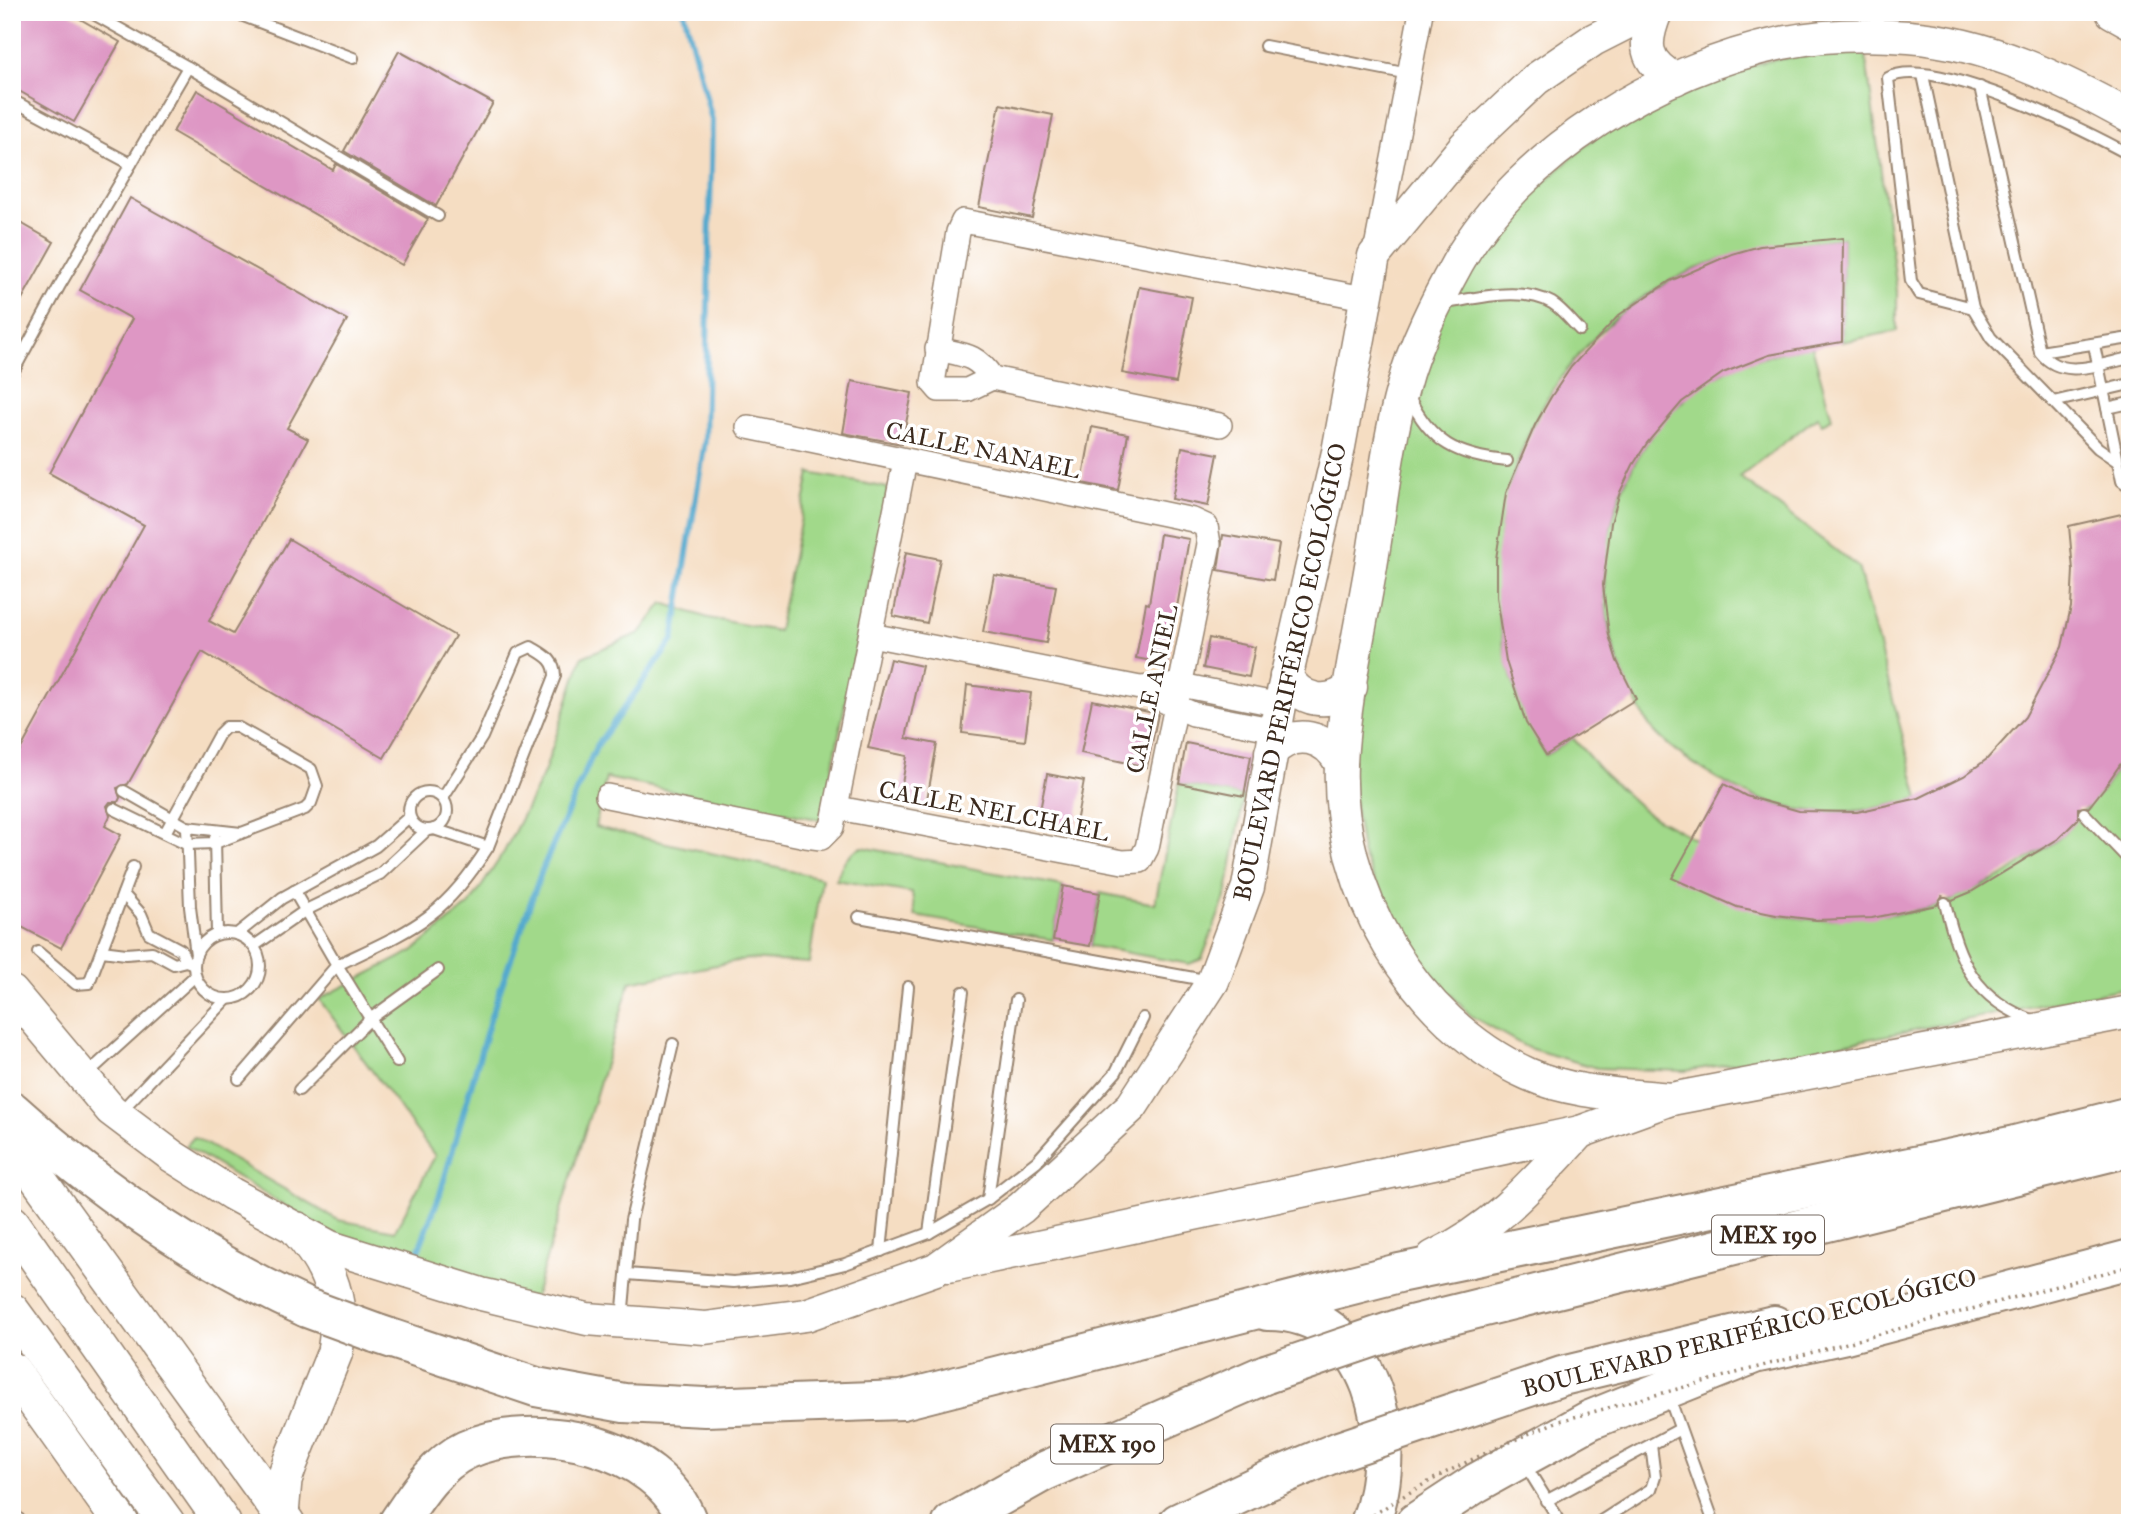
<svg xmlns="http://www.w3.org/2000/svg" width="2142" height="1535" font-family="'IM FELL Great Primer',serif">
	<rect width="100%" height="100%" fill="#fff"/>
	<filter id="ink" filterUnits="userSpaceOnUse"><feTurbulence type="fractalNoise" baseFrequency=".0143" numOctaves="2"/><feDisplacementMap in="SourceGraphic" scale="14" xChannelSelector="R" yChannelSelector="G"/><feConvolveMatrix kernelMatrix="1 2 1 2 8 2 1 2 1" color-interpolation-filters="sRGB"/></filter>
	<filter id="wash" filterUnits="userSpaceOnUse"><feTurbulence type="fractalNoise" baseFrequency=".00686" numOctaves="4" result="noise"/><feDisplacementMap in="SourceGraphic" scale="28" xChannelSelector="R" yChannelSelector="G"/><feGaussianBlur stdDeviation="1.57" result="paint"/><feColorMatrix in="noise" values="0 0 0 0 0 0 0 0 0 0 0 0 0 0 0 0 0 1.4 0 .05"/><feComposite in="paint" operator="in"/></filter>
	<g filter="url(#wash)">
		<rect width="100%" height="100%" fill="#f5ddc2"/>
		<g fill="#a1d98a" stroke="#6e8254" stroke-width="2">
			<path d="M1865,51L1897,291V331L1842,342L1843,238C1779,245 1728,250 1670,281C1503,371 1448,595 1546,755L1573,738L1604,774L1648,814L1695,839L1776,915L1816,920L1906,913L1945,903L2003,876L2058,839L2104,788L2130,750V987L1793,1054L1685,1071L1597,1068L1528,1048L1471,1016L1422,964L1393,922L1362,853L1349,767L1373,591L1430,333L1464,274L1514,209L1594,138L1686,83L1768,61L1828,52Z"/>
			<path d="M1812,346L1832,419L1822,424L1817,417L1740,477L1858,567L1919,798C1836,822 1774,817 1702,769C1685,758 1666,745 1653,730C1644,720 1638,704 1632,693C1573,584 1612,436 1721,374C1750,358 1781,352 1812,346Z"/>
			<path d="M810,473L888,488L822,820L606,778L595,827L822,878L809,963L747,959L630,982L534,1299L338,1238L186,1146L194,1137L338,1220L395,1231L435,1156L319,999L413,951L470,904L504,852L544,773L582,657L640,633L663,603L708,618L778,631Z"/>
			<path d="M1179,783L1244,796L1227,892L1202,959L1189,964L1090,946L1100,893L1155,904Z"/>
			<path d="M862,847L1063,886L1053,940L915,916L912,893L836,880C842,864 846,854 862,847Z"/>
		</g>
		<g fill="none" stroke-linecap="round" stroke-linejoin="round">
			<path stroke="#52a9ce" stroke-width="6" d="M417,1254L440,1194L491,1016L542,870L596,747L673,640L705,441L712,120L684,12"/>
		</g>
		<g id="blocks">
			<g fill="#de97c4">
				<path d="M12,12H68L120,42L74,122L12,87Z"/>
				<path d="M399,51L493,103L436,206L344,151Z"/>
				<path d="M197,90L333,170L336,164L428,219L402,265L173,132Z"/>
				<path d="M1000,104L1053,115L1032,218L979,207Z"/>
				<path d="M130,198L347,320L287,428L308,439L209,621L233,634L289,539L455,636L384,758L202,652L128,784L117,788L120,798L118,802H110L107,806L110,816L105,826L121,835L61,948L12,922V765L144,525L49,473L132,319L80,290Z"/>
				<path d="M12,218L54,242L12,317Z"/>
				<path d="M1843,238L1842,342L1769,355L1723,373L1682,402L1647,443L1633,465L1620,492L1611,523L1603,585L1609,635L1617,661L1636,699L1546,755L1526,723L1506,661L1496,597V559L1506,493L1535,425L1551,397L1571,367L1619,315L1670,281L1732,254L1760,246Z"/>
				<path d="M1139,287L1192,297L1176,383L1122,373Z"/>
				<path d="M852,381L912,393L902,444L843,433Z"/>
				<path d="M1092,427L1128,434L1118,490L1082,483Z"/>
				<path d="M1182,447L1218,454L1208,506L1172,499Z"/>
				<path d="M2130,512V750L2104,788L2089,807L2078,808V819L2058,839L1971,892L1952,900L1942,896L1937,905L1872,918L1816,920L1776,915L1737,907L1672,878L1724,784L1746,796L1799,811L1857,812L1919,798L1964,776L1987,759L2025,717L2062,647L2071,607L2073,570L2069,526Z"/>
				<path d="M1160,534L1189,539L1167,664L1136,658L1146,603L1149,604Z"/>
				<path d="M1223,535L1279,544L1273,580L1218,570Z"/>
				<path d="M906,552L940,559L927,623L893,616Z"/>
				<path d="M994,575L1056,586L1046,643L983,632Z"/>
				<path d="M1209,638L1255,647L1249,677L1203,668Z"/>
				<path d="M890,659L922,666L906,738L937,744L926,805L899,800L907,756L868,748Z"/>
				<path d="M967,685L1031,693L1025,741L962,733Z"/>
				<path d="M1092,700L1158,714L1147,767L1081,753Z"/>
				<path d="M1186,743L1251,756L1244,796L1179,783Z"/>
				<path d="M1047,774L1084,781L1074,833L1037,826Z"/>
				<path d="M1063,886L1100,893L1090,946L1053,940Z"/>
			</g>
		</g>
	</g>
	<g filter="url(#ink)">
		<use href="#blocks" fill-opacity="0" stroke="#988470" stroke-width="2"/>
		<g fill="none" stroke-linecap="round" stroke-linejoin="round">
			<defs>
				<g id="lane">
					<path d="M90,12L188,67"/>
					<path d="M233,12L353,58"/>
					<path d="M1265,46L1409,74"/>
					<path d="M1923,75L1973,308L1991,338L2098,448L2117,461"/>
					<path d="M1980,87L2040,352C2061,381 2100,364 2130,358"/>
					<path d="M12,100L131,164"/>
					<path d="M1442,304C1475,298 1521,286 1552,303C1563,310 1571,321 1580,330"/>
					<path d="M1973,308L1919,294L1911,281L1888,78C1931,53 2087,131 2130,155"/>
					<path d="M2094,345L2122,481L2130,487"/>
					<path d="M2040,352L2130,338"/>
					<path d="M12,374L60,285L188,67L438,216"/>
					<path d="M1409,397C1431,443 1457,456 1507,461"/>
					<path d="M2053,402L2130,384"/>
					<path d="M2107,408L2130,403"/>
					<path d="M124,791L187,827L241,833"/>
					<circle cx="428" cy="811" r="19"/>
					<path d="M443,798L482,737L518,653L531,647C544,655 555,659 555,676L488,847"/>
					<path d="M114,809L186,844L215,843L305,809L311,803L317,786L311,769L237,727H226L219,734L165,833"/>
					<path d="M2084,813L2130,861"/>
					<path d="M187,827L190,907L196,955"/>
					<path d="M215,838L217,934"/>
					<path d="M294,891L337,965C412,929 442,920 488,847L434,829"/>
					<path d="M123,894L141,914L149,933L181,950L186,961"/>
					<path d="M1945,903C1959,961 1974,1000 2035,1021"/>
					<path d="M859,917L1210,981"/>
					<circle cx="227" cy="966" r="33"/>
					<path d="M237,934L282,898L376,846L409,817"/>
					<path d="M254,946L306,910L380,874L427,830"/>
					<path d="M102,951L126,954L152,952L174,964L186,961L194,964"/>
					<path d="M38,952L76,984L89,983L133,867"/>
					<path d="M86,1075L195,976"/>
					<path d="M239,1079L337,965L397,1062"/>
					<path d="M299,1090L370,1019L438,970"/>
					<path d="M119,1113L227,999"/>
					<path d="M988,1199L1016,1000"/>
					<path d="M929,1233L963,992"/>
					<path d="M881,1251L908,987"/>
					<path d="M627,1274L733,1282L790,1277L845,1264L929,1233L988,1199L1037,1161L1116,1072L1143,1018"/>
					<path d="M622,1319L631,1220L673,1044"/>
					<path d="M1668,1394L1714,1523"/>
					<path d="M1524,1463L1561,1523"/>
					<path d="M1546,1501L1680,1429"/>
					<path d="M12,1511L22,1523"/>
					<path d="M1598,1523L1651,1489L1655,1477L1651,1445"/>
				</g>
				<g id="street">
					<path d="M1375,253L1421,12"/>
					<path d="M937,349C964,355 976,354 992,378L1220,425"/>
					<path d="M992,378L967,390H939L933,383L958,232L963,221L1364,298"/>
					<path d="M748,427L1193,520L1206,526L1209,544L1147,848L1140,861L1123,862L838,808"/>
					<path d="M871,635L1140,688L1181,685L1280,705"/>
					<path d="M1164,701L1193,714L1276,730"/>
					<path d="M607,796L806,836L821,838L832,827L905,461"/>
				</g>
				<g id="secondary">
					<path d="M1656,12C1643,44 1643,61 1675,79"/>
					<path d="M2112,12L2130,22"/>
					<path d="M1286,676C1301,702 1329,707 1351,687"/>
					<path d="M1271,752C1295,728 1326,735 1341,764"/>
					<path d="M12,992L111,1110L172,1156L232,1194L330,1247L481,1294L587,1319L705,1328L806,1315L936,1269L1021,1208L1132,1106L1213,981L1248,887L1280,705L1338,452L1374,256L1465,146L1536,79L1593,40L1648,12"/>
					<path d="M1671,1099C1623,1094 1573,1094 1528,1074C1413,1022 1336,889 1341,764C1344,698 1360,631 1371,566C1381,507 1387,444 1403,387C1414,344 1437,300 1458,262C1521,152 1660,68 1782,43C1822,35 1869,34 1909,37C1988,43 2062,79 2130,117"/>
					<path d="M1433,1257C1496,1227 1533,1183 1580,1132"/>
					<path d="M948,1266L1580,1132L1671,1099L2130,1012"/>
				</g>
				<g id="primary">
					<path d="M12,1143L287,1523"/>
					<path d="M12,1223L223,1523"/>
					<path d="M12,1311L167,1523"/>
					<path d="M12,1370L121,1523"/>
					<path d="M281,1514L284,1480L290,1463L335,1352C344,1304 330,1266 298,1230"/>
				</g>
				<g id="highway">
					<path d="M12,1111C100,1191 198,1258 307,1308"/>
					<path d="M1267,1311C1374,1310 1402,1441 1370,1523"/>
					<path d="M1407,1326L2130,1147"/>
					<path d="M375,1333L536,1387L624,1403L705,1407L902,1400L1399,1273L2015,1145L2130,1116"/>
					<path d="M1425,1422L1562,1376L1774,1325"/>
					<path d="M398,1523C416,1496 436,1464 466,1450C536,1418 660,1445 688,1523"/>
					<path d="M952,1523L1045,1471L1266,1374"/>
					<path d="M1178,1523L1265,1482"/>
					<path d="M1415,1523L1476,1483L1590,1420L1754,1354L1846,1334L2130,1259"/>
				</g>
			</defs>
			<use href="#lane" stroke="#988470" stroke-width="14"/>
			<use href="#street" stroke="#988470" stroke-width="26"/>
			<use href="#secondary" stroke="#988470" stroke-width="35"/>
			<use href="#primary" stroke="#988470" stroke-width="38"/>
			<use href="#highway" stroke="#988470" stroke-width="42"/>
			<use href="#lane" stroke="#fff" stroke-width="10"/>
			<use href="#street" stroke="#fff" stroke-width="23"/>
			<use href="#secondary" stroke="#fff" stroke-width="32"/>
			<use href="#primary" stroke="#fff" stroke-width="35"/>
			<use href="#highway" stroke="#fff" stroke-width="38"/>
			<defs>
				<g id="highway-bridge">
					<path d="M307,1308L375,1333"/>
					<path d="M1266,1374L1407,1326"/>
					<path d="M1265,1482L1339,1451L1425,1422"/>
				</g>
			</defs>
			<use href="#highway-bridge" stroke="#988470" stroke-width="42" stroke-linecap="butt"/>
			<path stroke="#988470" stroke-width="3.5" stroke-dasharray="2 5" stroke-linecap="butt" d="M1362,1523C1423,1480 1488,1451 1556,1422L2130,1266"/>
			<use href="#highway-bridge" stroke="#fff" stroke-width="38"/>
		</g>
	</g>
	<g text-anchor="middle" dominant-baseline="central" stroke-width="7" stroke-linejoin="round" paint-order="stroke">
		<g fill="#fff" stroke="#766a62" stroke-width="2">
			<rect x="1712" y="1215.5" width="112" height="39" rx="5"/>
			<rect x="1051" y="1424.5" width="112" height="39" rx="5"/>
		</g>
		<g font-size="23" font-weight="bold" fill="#3b2a1e">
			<text x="1768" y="1235">MEX 190</text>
			<text x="1107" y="1444">MEX 190</text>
		</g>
		<g font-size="24" fill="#3b2a1e" stroke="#fff">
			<text transform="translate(983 450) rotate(12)">CALLE NANAEL</text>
			<text transform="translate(1290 672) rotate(-78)">BOULEVARD PERIFÉRICO ECOLÓGICO</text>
			<text transform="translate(1152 689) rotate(-78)">CALLE ANIEL</text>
			<text transform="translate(994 811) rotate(11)">CALLE NELCHAEL</text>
			<text transform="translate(1749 1333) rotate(-14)">BOULEVARD PERIFÉRICO ECOLÓGICO</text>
		</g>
	</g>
	<rect width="2142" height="1535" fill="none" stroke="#fff" stroke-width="42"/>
</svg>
